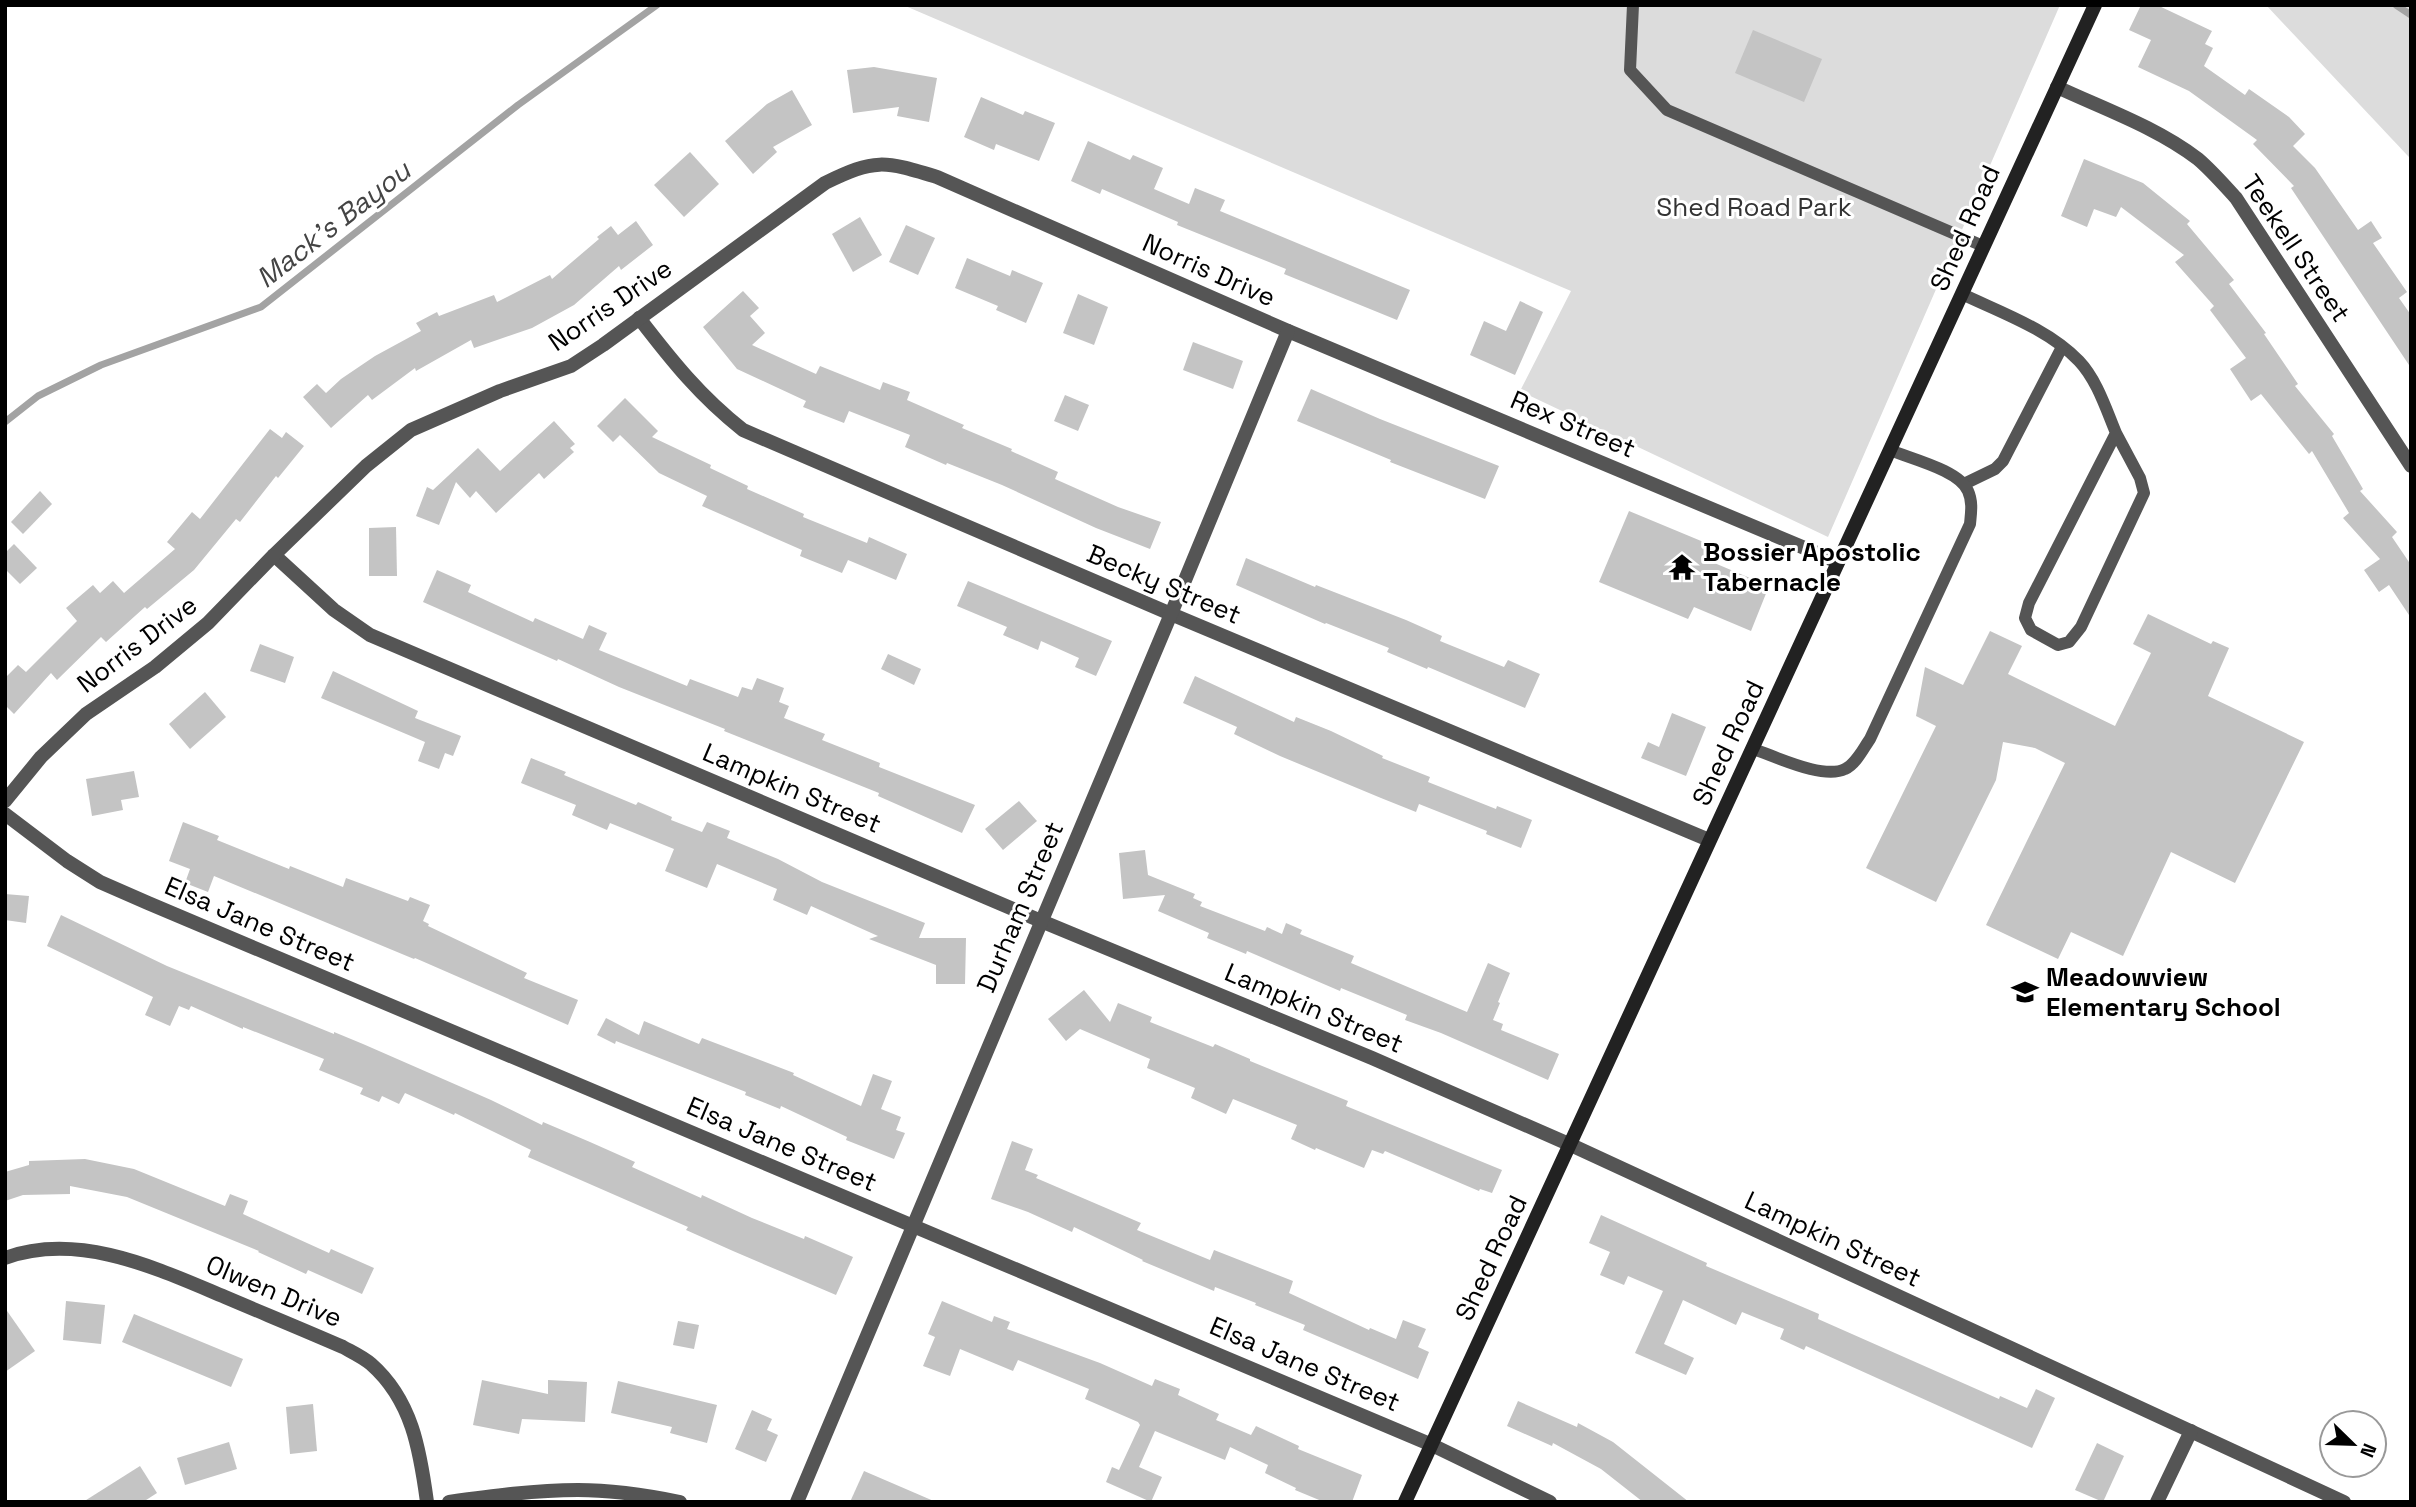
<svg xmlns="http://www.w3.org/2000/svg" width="2416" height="1507" font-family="'Space Grotesk',sans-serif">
	<rect width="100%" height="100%" fill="#fff"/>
	<g fill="#dcdcdc">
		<path d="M903,5H2060L1828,537L1520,391L1571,291Z"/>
		<path d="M2266,5H2411V159L2407,155Z"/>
	</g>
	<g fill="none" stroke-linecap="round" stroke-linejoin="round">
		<g stroke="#a3a3a3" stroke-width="7">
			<path d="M2396,5L2411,15"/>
			<path d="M5,422L38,396L101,365L261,307L518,105L657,5"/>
		</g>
	</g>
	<g fill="#c4c4c4">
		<path d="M2141,5H2157L2212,31L2205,44L2213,48L2204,66L2245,95L2249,89L2289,117L2305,134L2293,146L2315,168L2358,230L2371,221L2382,238L2373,243L2407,292L2399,298L2411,315V368L2291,188L2294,186L2253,144L2257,140L2189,91L2138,67L2151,40L2129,30Z"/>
		<path d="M1753,30L1822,59L1804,102L1735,73Z"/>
		<path d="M874,67L937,78L929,122L897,116L899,107L853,113L847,70Z"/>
		<path d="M792,90L812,125L773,147L777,152L753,174L725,141L767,104Z"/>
		<path d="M981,97L1023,115L1025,111L1055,123L1039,161L996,144L994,150L964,137Z"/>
		<path d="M1088,141L1130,160L1133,155L1163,168L1154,189L1189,204L1195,188L1225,200L1220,211L1410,290L1397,320L1284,274L1286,269L1177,225L1178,222L1102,189L1100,194L1071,181Z"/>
		<path d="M690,152L719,184L684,217L654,185Z"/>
		<path d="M2084,159L2143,183L2190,221L2187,224L2234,280L2229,284L2266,333L2264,334L2298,384L2295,386L2334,434L2332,436L2363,489L2360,491L2397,532L2392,537L2411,565V618L2389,585L2379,592L2364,570L2380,559L2343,518L2349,513L2312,451L2309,454L2261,394L2251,401L2230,369L2246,358L2210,310L2214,306L2175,262L2184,255L2121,207L2116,217L2094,209L2087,227L2061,216Z"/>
		<path d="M860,217L882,255L853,272L832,234Z"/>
		<path d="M636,221L653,245L621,270L619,266L574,305L532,328L474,348L471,340L416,371L415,368L372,400L368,395L331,428L303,397L317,384L326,393L341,379L375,356L421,331L416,323L437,312L439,316L494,295L497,302L550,275L552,279L599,239L597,237L611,226L618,235Z"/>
		<path d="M906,225L935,238L918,275L889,262Z"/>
		<path d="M967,258L1010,276L1012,270L1043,283L1026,323L996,310L998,306L955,288Z"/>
		<path d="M743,291L759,308L750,316L765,333L752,345L816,374L820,366L880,390L883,382L910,392L907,400L964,425L962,428L1012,449L1011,451L1058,472L1055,479L1118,507L1161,522L1150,549L1096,528L1002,485L947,463L946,465L905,447L910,435L849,411L844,423L803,407L806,401L737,369L703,327Z"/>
		<path d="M1078,294L1108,307L1094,345L1063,333Z"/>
		<path d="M1520,301L1543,312L1515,375L1470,355L1484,321L1506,331Z"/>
		<path d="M1193,342L1243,361L1233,389L1183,370Z"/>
		<path d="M1311,389L1380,419L1499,466L1485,499L1390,462L1391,460L1297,421Z"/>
		<path d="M1065,395L1089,405L1078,431L1054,421Z"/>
		<path d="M625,398L658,431L652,437L711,465L710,468L748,486L747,489L804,514L803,517L867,543L869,537L907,554L896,580L848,560L842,573L800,556L802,550L702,506L707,496L659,473L620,435L613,442L597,426Z"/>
		<path d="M554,421L575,444L570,448L574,452L544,479L539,473L496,513L476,491L470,498L456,482L439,525L416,516L427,487L433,490L478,448L500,471Z"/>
		<path d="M270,429L282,438L286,432L304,446L278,478L276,476L240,522L236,519L194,570L147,609L145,607L106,642L101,637L57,680L51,673L14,714L5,705V678L18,665L26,672L77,621L66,608L93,585L100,593L113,581L124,593L175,549L167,542L192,512L200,519Z"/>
		<path d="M40,491L52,504L23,534L11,522Z"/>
		<path d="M1629,511L1718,548L1712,562L1769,586L1751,631L1694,607L1688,619L1599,582Z"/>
		<path d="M396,527L397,576H369V528Z"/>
		<path d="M14,544L37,568L20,584L5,569V553Z"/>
		<path d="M1246,558L1315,587L1316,585L1406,620L1442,636L1440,641L1504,667L1508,660L1540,674L1525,708L1428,667L1427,669L1387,652L1389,648L1326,623L1325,624L1236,585Z"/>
		<path d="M437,570L471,585L468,592L533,622L535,618L583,639L589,625L607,633L599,650L687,686L690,679L738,697L742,687L752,690L757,678L784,688L779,702L789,706L784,718L825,734L822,740L880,763L879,767L975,805L962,833L878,796L879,793L724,731L725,729L619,687L558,659L557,661L423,602Z"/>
		<path d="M968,581L1112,641L1096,676L1075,667L1079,658L1041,641L1038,650L1003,635L1007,627L957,606Z"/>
		<path d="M2148,614L2211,644L2213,641L2229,648L2208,696L2304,742L2235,883L2171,852L2123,956L2071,932L2058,959L1986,925L2065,763L2035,748L2003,742L1996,780L1936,902L1866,868L1936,726L1916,716L1925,667L1963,685L1990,631L2022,646L2008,674L2115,726L2151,653L2133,644Z"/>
		<path d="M260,644L294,657L285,683L250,671Z"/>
		<path d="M888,654L921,669L914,685L881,669Z"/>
		<path d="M333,671L418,711L415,718L461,736L453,756L445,753L439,769L418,761L425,742L321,698Z"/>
		<path d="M1195,676L1294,722L1296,717L1331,731L1383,756L1382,758L1430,777L1428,782L1496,809L1497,806L1532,820L1521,848L1486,834L1487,831L1419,804L1416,812L1381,798L1280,756L1234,734L1237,727L1183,703Z"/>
		<path d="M205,692L226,717L190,749L169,724Z"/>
		<path d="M1672,713L1706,727L1686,776L1641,758L1648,742L1659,747Z"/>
		<path d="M531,758L566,772L564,775L636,805L638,802L672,817L671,820L702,832L707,822L730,831L727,838L778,859L822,882L925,923L919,938H966L965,984H936V965L869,939L878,936L811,906L807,915L773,900L777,889L717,864L707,888L665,871L674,849L610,823L607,830L572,815L576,805L521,783Z"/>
		<path d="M134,771L139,797L121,800L123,810L92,816L86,779Z"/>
		<path d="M1019,801L1037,821L1003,850L985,829Z"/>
		<path d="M183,822L219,836L217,840L289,869L290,866L343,887L346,878L408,901L410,897L430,905L423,921L429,924L428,926L527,973L524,978L578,1000L568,1025L415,958L414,959L214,876L208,892L185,883L190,869L169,861Z"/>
		<path d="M1145,850L1148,875L1195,894L1193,898L1202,902L1200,906L1265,931L1267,927L1282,934L1286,923L1302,930L1300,934L1354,956L1351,963L1467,1012L1488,963L1510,973L1498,1002L1500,1003L1493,1020L1503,1024L1501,1030L1559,1054L1548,1080L1441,1033L1405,1020L1407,1015L1341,988L1340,991L1247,951L1246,954L1207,938L1209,933L1158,911L1165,895L1123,899L1119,853Z"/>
		<path d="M5,894L29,896L26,923L5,920Z"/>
		<path d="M61,915L167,966L334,1034V1032L363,1044L491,1100L542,1125L543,1122L590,1142L635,1162L632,1167L701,1198L702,1195L752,1218L804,1239L805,1236L853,1257L836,1295L733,1251L686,1230L688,1227L528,1157L531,1150L455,1113L454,1115L405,1093L399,1104L382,1096L379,1102L360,1094L363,1088L319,1070L324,1059L243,1027V1029L191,1006L189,1010L179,1006L170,1026L145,1015L153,997L47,946Z"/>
		<path d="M1084,990L1110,1022L1118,1003L1152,1017L1150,1022L1213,1047L1215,1044L1250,1059V1061L1348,1101L1346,1106L1502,1170L1492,1193L1480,1189L1479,1191L1385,1151L1383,1154L1372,1150L1364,1168L1316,1148L1315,1150L1291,1139L1297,1125L1233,1099L1226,1114L1191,1098L1195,1088L1147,1068L1150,1059L1080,1029L1066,1041L1048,1019Z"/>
		<path d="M606,1018L639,1035L644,1021L699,1044L702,1038L794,1073L793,1075L861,1106L873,1074L892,1081L881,1109L901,1117L896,1130L905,1133L894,1159L846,1140L847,1137L781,1106L780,1109L745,1095L746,1092L616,1041L615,1044L597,1035Z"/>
		<path d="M1012,1141L1033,1149L1025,1170L1038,1175L1036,1178L1141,1223L1137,1230L1210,1260L1214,1250L1293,1281L1289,1293L1369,1330L1370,1328L1396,1339L1403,1320L1426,1329L1418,1347L1429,1352L1418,1379L1303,1330L1305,1325L1255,1305L1256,1303L1215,1287L1214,1291L1142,1261L1143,1260L1074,1227L1072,1232L1028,1212L991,1199Z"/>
		<path d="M85,1159L134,1169L225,1206L230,1194L248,1201L243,1214L329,1253L331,1249L374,1268L362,1294L308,1270L306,1274L258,1252L259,1251L127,1197L70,1186V1194L23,1195L5,1201V1172L29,1165V1161Z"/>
		<path d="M1601,1215L1707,1263L1706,1266L1819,1314L1818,1319L1999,1399L2000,1396L2027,1408L2036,1389L2055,1398L2032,1448L1806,1346L1804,1350L1780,1339L1784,1329L1742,1312L1736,1325L1683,1300L1664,1344L1694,1358L1686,1375L1635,1353L1663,1291L1628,1276L1624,1285L1600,1275L1610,1252L1589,1243Z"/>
		<path d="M66,1301L105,1305L101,1344L63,1340Z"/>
		<path d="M942,1301L992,1322L994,1316L1010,1322L1007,1329L1100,1363L1152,1386L1155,1379L1180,1389L1178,1395L1219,1414L1216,1420L1251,1435L1256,1426L1299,1446L1298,1449L1362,1475L1352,1502H1324L1295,1490L1296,1488L1265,1473L1268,1465L1230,1447L1225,1460L1155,1431L1139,1467L1162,1477L1151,1502L1106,1482L1112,1467L1119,1470L1140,1425L1138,1422L1085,1399L1089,1389L1018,1360L1013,1371L960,1349L950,1376L923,1366L935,1337L928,1334Z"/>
		<path d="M5,1308L35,1351L5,1372Z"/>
		<path d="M134,1314L243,1359L231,1387L122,1342Z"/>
		<path d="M678,1321L699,1325L694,1349L673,1345Z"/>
		<path d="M482,1380L548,1394V1380L587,1382L585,1422L522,1419L519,1434L473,1425Z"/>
		<path d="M618,1381L717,1405L707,1443L670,1433L672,1427L611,1413Z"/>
		<path d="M1518,1401L1577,1427L1578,1423L1613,1442L1689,1502H1643L1601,1469L1553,1443L1552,1446L1507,1426Z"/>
		<path d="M313,1404L317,1451L290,1454L286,1407Z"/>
		<path d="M752,1410L772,1419L767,1430L778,1435L766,1462L735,1449Z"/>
		<path d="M229,1442L237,1469L185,1485L177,1458Z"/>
		<path d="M2097,1443L2124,1456L2103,1502L2075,1490Z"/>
		<path d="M140,1466L157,1493L143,1502H83Z"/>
		<path d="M864,1471L936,1502H850Z"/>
	</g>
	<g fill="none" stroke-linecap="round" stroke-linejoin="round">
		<g stroke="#555" stroke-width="12">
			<path d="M1633,5L1630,70L1667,110L1983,246"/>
			<path d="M1962,294C2002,313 2048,329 2079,361C2097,380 2106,409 2116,433L2029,603L2025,618L2031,630L2058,645L2069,642L2081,627L2144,493L2140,478L2116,433"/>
			<path d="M1964,484L1995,469L2003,461L2062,347"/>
			<path d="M1753,749C1775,756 1823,780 1845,769C1856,764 1863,749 1870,739L1970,524C1971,513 1973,502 1968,491C1959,470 1911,459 1890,450"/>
		</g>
		<g stroke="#555" stroke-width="14">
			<path d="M2057,87C2104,109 2156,127 2198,159C2212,171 2224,185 2236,198L2411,466"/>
			<path d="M639,318C672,361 700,396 743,430L1171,614L1709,840"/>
			<path d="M274,555L334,610L370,635L1041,921L1372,1058L1571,1145L2344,1502"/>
			<path d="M5,801L41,757L86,714L155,667L208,623L274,555L366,466L411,430L500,391L571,366L603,345L825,183C876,158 884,161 937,177L1288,331L1838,562"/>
			<path d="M5,814L67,861L100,882L148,903L1432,1445L1550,1502"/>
			<path d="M5,1258C79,1231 158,1269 225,1297C265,1314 304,1330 343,1347C352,1352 363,1357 371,1364C412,1400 420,1450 427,1502"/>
			<path d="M449,1502C492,1496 535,1490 578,1490C613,1490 646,1495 680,1502"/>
			<path d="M797,1502L1171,614L1288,331"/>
			<path d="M2157,1502L2191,1431"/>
		</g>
		<path stroke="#222" stroke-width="14" d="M1405,1502L2095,5"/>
	</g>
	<defs>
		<symbol id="temple-bare" viewBox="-9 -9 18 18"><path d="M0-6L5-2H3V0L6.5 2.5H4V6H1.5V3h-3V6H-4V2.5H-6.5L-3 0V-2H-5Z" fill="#000" stroke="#fff" stroke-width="2.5" paint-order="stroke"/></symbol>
		<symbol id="school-bare" viewBox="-9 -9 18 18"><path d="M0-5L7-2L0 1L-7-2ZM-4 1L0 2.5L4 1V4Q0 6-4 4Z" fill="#000" stroke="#fff" stroke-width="2.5" paint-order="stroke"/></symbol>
	</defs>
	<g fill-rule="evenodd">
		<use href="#temple-bare" x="1663" y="548" width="38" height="38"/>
		<use href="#school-bare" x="2006" y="973" width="38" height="38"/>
	</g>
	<g text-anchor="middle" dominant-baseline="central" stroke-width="6" stroke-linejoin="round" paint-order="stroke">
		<g font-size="26" fill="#333" stroke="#fff">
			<text x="1754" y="207">Shed Road Park</text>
		</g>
		<g font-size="26" fill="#000" stroke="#fff">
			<text transform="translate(1965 228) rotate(-66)">Shed Road</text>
			<text transform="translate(2296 248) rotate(56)">Teekell Street</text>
			<text transform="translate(1209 270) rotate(24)">Norris Drive</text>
			<text transform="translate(610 305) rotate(-34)">Norris Drive</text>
			<text transform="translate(1573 424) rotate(23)">Rex Street</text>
			<text transform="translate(1164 584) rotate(23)">Becky Street</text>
			<text transform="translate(137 644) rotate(-37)">Norris Drive</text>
			<text transform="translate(1728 743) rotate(-65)">Shed Road</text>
			<text transform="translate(792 788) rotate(23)">Lampkin Street</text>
			<text transform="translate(1020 907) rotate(-67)">Durham Street</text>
			<text transform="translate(260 924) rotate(23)">Elsa Jane Street</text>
			<text transform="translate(1314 1008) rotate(23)">Lampkin Street</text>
			<text transform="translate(782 1144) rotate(23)">Elsa Jane Street</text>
			<text transform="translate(1833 1239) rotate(25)">Lampkin Street</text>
			<text transform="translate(1491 1258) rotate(-65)">Shed Road</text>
			<text transform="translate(274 1291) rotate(23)">Olwen Drive</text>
			<text transform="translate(1305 1364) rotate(23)">Elsa Jane Street</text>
		</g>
		<g font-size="26" font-weight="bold" fill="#000" stroke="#fff" text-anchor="start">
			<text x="1703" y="552">Bossier Apostolic<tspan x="1703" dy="30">Tabernacle</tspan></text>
			<text x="2046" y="977">Meadowview<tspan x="2046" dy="30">Elementary School</tspan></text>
		</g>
		<g font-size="28" font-style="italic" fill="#444" stroke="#fff">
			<text transform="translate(333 224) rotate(-38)">Mack's Bayou</text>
		</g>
	</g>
	<rect width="2416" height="1507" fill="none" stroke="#000000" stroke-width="14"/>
	<g transform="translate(2353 1444) rotate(113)"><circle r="33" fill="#ffffff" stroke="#999999" stroke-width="2"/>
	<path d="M0-5L12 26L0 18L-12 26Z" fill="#000000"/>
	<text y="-10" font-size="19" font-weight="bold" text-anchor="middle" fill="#000000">N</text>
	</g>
</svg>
